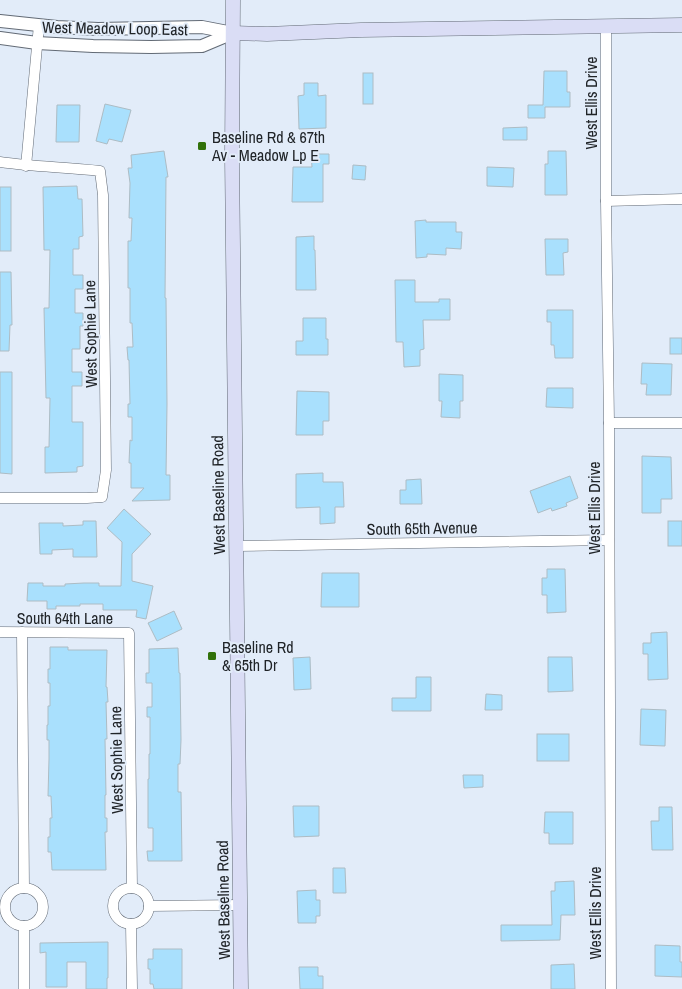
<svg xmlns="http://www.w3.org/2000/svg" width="682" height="989" font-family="'Archivo Narrow',sans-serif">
	<rect width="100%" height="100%" fill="#e2ecf9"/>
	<g fill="#a9e0fd" stroke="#adbcc4">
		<path d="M544,71H567V92H570V107H545V118H528V105H543Z"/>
		<rect x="363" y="73" width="10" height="31"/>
		<path d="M304,83H318V96L326,95V128L299,129L298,96L304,95Z"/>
		<path d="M105,104L131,110L122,142L109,139L107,144L96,141Z"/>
		<path d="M57,105H80L79,142H56Z"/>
		<path d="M527,127V140H503V128Z"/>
		<path d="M164,151L168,177H166L165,298H166L167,404L166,475H170V500L132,501L144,488H131V463H129L130,440L132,441V417H128V404H130L129,360H128L127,347H133L132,323H130V288H128V241H131L132,218H129L130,183L128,168H132L131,155Z"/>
		<path d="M548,151H566L567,195H545V164H548Z"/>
		<path d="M311,154H329V164H323V202H292L293,167H312Z"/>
		<path d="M353,165L366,166L365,180L352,179Z"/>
		<path d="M487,167L514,168L513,187L487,186Z"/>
		<path d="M77,186L78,199H82L83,236L79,237V249H73V275H83V289H75V313H83V326H80V349H72V372H82V386H72V422H83V466L77,467V472L45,473V447H49L50,398H46L44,308H49L50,250H44L43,187Z"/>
		<rect x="0" y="187" width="11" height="64"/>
		<path d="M426,220V222H456V232H462L461,249L446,248V255L427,254V257L416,258L415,221Z"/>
		<path d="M314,236V250H315L316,290H296V237Z"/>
		<path d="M545,239H568V252L563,253L564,275H546Z"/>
		<path d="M0,272H11L12,325H10L9,351H0Z"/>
		<path d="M395,280H415V302H439V299H450V320H423L424,349L420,350V366L404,367L403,342H396Z"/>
		<path d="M547,310H573V358H555L554,345H551V322H547Z"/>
		<path d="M303,318H326V339H328V355H296V341H303Z"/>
		<rect x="670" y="338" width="12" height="16"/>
		<path d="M642,363L672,364L671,395H646L647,384H641Z"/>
		<path d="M0,372H12V474L0,473Z"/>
		<path d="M439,374L463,375V401H460V418L441,417L442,401H439Z"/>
		<path d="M547,388H573V408L546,407Z"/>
		<path d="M297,391L329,392V421H323V435H296Z"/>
		<path d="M642,456L671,457L672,499H661V513H642Z"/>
		<path d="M323,473V482H343L344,507H335V523L320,524V507L296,508V474Z"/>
		<path d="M570,476L578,498L566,503L567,506L552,511L551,508L538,513L530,491Z"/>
		<path d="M421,479L422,504H400V490H406V480Z"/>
		<path d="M124,509L151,534L132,554V581L153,586L146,619L136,617L137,610H103V604H80V606H56V609H47V601H27L28,583H43V586H65V584L84,583H99V586H121L122,542L107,528Z"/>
		<path d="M83,521H96L97,557H73V549L52,550V554H40L39,523H63V526L83,525Z"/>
		<rect x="668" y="521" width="14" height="25"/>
		<path d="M547,569H565L566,612L547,613V595H542V578H547Z"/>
		<path d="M322,573H359V607H321Z"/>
		<path d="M174,611L182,629L157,641L148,623Z"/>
		<path d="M667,632L668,679L648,680V654H643V643H651V633Z"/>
		<path d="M50,647H68V650H107L106,687H107L108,702H106L107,739H105L106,795H105V818H107V832H105L106,870H52L51,852H48V837H50V818H52L51,796H48L49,759V740H47V725H48V706H50V683H48V669H50Z"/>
		<path d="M178,648L179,673H180L181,740L180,764H178V792H181L182,861H148L147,851H153V828H148V779H149V754H150V717H147V707H152V683H146V673H149V649Z"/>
		<path d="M310,657L311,689L294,690L293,658Z"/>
		<path d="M548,657H572L573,691L548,692Z"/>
		<path d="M416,677H431V711H392V698H416Z"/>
		<path d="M486,694L502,695V710H485Z"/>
		<path d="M641,709L666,710L665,746L640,745Z"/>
		<rect x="537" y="734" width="32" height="27"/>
		<path d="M463,775H483V787L464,788Z"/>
		<path d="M293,806H319V836L294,837Z"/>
		<path d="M659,807H672L673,850H652L651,821H659Z"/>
		<path d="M545,812H573V844H549V833H544Z"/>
		<path d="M333,868H345L346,893H333Z"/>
		<path d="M574,881L575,915H561L560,940L501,941V925H552L551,891H555V882Z"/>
		<path d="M316,890V900H320V916H316V923H298L297,891Z"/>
		<path d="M108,942V978H107V989H86V962H67V987H46V952L40,953V943Z"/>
		<path d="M655,945L680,946V962H682V977L655,976Z"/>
		<path d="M153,949H182V989H154L153,984H150V969H148V959H153Z"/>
		<path d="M574,964L575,989H551V965Z"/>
		<path d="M299,967H318V976H323V989H300Z"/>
	</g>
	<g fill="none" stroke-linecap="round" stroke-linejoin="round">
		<defs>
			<g id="minor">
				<path d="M606,27V201L609,423L611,989"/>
				<path d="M0,162C33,167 67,167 100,171L103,195L106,470L102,497L87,498H0"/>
				<path d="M26,166L39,25"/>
				<path d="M606,201L682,199"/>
				<path d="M609,423H682"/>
				<path d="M236,546L609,540"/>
				<path d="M0,632L129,633L132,888"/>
				<path d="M22,632L24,888"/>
				<circle cx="24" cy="907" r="19"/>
				<circle cx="131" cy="906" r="18"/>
				<path d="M149,906L240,905"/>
				<path d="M131,924L132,989"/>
				<path d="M24,926V989"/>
			</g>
			<g id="tertiary">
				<path d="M0,21L57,27L98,29L202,27L233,33"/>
				<path d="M0,38L37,43L93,46L151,47L202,46L233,33"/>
			</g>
			<g id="secondary">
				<path d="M233,0L232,156L241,989"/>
				<path d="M233,33L267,34L361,30L682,25"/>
			</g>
		</defs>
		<use href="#minor" stroke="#626a75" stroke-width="11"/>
		<use href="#tertiary" stroke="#626a75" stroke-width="14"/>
		<use href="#secondary" stroke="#626a75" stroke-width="15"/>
		<use href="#minor" stroke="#fff" stroke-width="10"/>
		<use href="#tertiary" stroke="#fff" stroke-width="12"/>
		<use href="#secondary" stroke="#daddf5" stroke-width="14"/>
	</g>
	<g fill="#31710a" stroke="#e2ecf9" stroke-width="2">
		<rect x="197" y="141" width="10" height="10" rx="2.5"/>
		<rect x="207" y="651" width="10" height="10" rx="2.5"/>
	</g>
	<g text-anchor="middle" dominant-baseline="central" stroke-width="4" stroke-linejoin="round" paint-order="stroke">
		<g font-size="16" fill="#202428" stroke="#e2ecf9">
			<text transform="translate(115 28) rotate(1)">West Meadow Loop East</text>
			<text transform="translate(591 103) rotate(-90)">West Ellis Drive</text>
			<text transform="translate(90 334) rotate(-91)">West Sophie Lane</text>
			<text transform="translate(218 495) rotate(-91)">West Baseline Road</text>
			<text transform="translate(594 508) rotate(-90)">West Ellis Drive</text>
			<text transform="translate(422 528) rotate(-1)">South 65th Avenue</text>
			<text x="65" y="618">South 64th Lane</text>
			<text transform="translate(116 760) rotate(-91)">West Sophie Lane</text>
			<text transform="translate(223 900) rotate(-91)">West Baseline Road</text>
			<text transform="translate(595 913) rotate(-90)">West Ellis Drive</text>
		</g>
		<g font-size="16" fill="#202428" stroke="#e2ecf9" text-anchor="start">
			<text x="212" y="137">Baseline Rd &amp; 67th<tspan x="212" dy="18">Av - Meadow Lp E</tspan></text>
			<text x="222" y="647">Baseline Rd<tspan x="222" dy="18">&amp; 65th Dr</tspan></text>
		</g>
	</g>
</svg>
